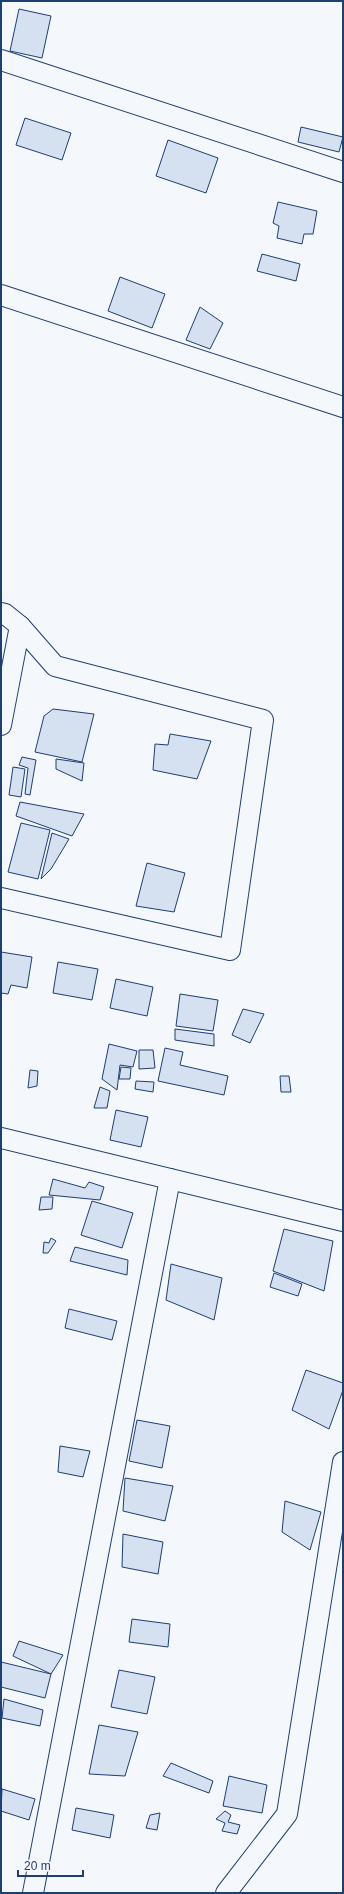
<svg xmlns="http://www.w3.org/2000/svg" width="344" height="1894" font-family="Arial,sans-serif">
	<rect width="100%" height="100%" fill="#f4f7fb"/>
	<g fill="#d5e0f0" stroke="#1d3f73">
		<path d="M19,9L51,16L42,58L10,51Z"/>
		<path d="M25,118L71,133L62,160L16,145Z"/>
		<path d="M301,127L343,137L339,152L298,142Z"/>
		<path d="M168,140L218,158L206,193L156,176Z"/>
		<path d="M278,202L317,211L313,234H304L302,244L277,238L279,226L273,223Z"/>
		<path d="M262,254L300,264L296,281L257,271Z"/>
		<path d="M120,277L165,294L152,328L108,311Z"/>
		<path d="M200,307L223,323L210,349L186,340Z"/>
		<path d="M53,709L94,714L82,762L35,752L44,716Z"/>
		<path d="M170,734L211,741L197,779L153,770L155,744L168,745Z"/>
		<path d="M22,757L36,760L30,795L25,794L28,768L19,765Z"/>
		<path d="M56,759L84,763L82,781L56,769Z"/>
		<path d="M13,767L25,769L21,797L9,795Z"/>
		<path d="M20,802L84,814L72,836L16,816Z"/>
		<path d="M21,823L50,830L38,879L8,872Z"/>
		<path d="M52,833L69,839L51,869L41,879Z"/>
		<path d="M147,863L185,873L174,912L136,906Z"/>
		<path d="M1,952L32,957L27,988L11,985L8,994L1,993Z"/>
		<path d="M58,962L98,969L92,1000L53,993Z"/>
		<path d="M116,979L153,987L147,1016L110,1008Z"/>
		<path d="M180,994L218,1000L213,1031L176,1026Z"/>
		<path d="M243,1009L264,1014L250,1043L232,1035Z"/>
		<path d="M175,1029L214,1034V1046L175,1040Z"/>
		<path d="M109,1044L137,1051L133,1067L120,1065L117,1090L102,1079Z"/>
		<path d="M165,1048L183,1052L180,1065L228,1076L224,1095L158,1081Z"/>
		<path d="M139,1050H153L155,1068L139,1069Z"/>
		<path d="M121,1067L131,1068L130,1079H119Z"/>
		<path d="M30,1070L38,1071L37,1086L28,1088Z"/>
		<path d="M280,1076H289L291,1092H281Z"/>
		<path d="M136,1081L154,1082L153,1092L135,1089Z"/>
		<path d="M100,1087L110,1091L107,1108H94Z"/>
		<path d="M116,1110L148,1117L141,1147L110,1140Z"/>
		<path d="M53,1179L85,1188L89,1182L104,1187L100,1200L49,1195Z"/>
		<path d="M41,1197H53L52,1209L39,1210Z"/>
		<path d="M92,1201L133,1213L122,1248L81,1235Z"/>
		<path d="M284,1229L333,1241L324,1291L273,1271Z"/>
		<path d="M51,1238L56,1241L48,1253H43L44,1242L49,1243Z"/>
		<path d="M75,1247L128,1260L127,1275L70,1261Z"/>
		<path d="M171,1264L222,1278L214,1320L166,1300Z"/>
		<path d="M274,1273L302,1284L298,1296L270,1287Z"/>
		<path d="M69,1309L117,1321L112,1340L65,1328Z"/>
		<path d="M306,1370L343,1383V1390L329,1429L292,1410Z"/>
		<path d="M137,1420L170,1426L162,1468L129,1461Z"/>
		<path d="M60,1446L90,1451L83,1477L58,1472Z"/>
		<path d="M125,1478L173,1486L165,1521L123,1511Z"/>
		<path d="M285,1501L321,1512L310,1550L282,1532Z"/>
		<path d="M123,1534L163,1542L158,1574L122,1567Z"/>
		<path d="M132,1619L170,1624L168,1647L129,1642Z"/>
		<path d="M19,1641L63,1655L51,1674L13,1656Z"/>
		<path d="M1,1662L51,1674L45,1698L1,1687Z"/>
		<path d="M119,1670L155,1677L147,1714L111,1707Z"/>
		<path d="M4,1699L43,1710L40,1726L2,1718Z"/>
		<path d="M99,1725L138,1732L125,1776L89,1774Z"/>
		<path d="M171,1763L213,1781L209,1793L163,1776Z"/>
		<path d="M229,1776L267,1785L262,1813L223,1806Z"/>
		<path d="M2,1789L35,1799L29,1820L1,1811Z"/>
		<path d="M76,1808L114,1815L110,1838L72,1830Z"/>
		<path d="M225,1811L231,1815L228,1822L240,1825L237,1834L222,1831L225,1823L216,1819Z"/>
		<path d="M160,1813L157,1830L146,1828L150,1815Z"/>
	</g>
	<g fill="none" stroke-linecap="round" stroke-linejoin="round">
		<defs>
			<g id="street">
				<path d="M1,60L343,172"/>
				<path d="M1,295L343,407"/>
				<path d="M1,613L5,614L20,626"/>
				<path d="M1,725L20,626L55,666L263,720L230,950L1,898"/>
				<path d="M1,1138L343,1221"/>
				<path d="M33,1893L170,1179"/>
				<path d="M226,1893L287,1814L343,1462"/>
			</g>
		</defs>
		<use href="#street" stroke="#1d3f73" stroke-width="22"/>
		<use href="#street" stroke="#f4f7fb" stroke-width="20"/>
	</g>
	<rect width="344" height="1894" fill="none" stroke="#1d3f73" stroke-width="4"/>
	<path d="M18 1870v6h65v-6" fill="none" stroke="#1d3f73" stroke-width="2"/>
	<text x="24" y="1870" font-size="12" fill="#1d3f73" stroke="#f4f7fb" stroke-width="3" paint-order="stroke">20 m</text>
</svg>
